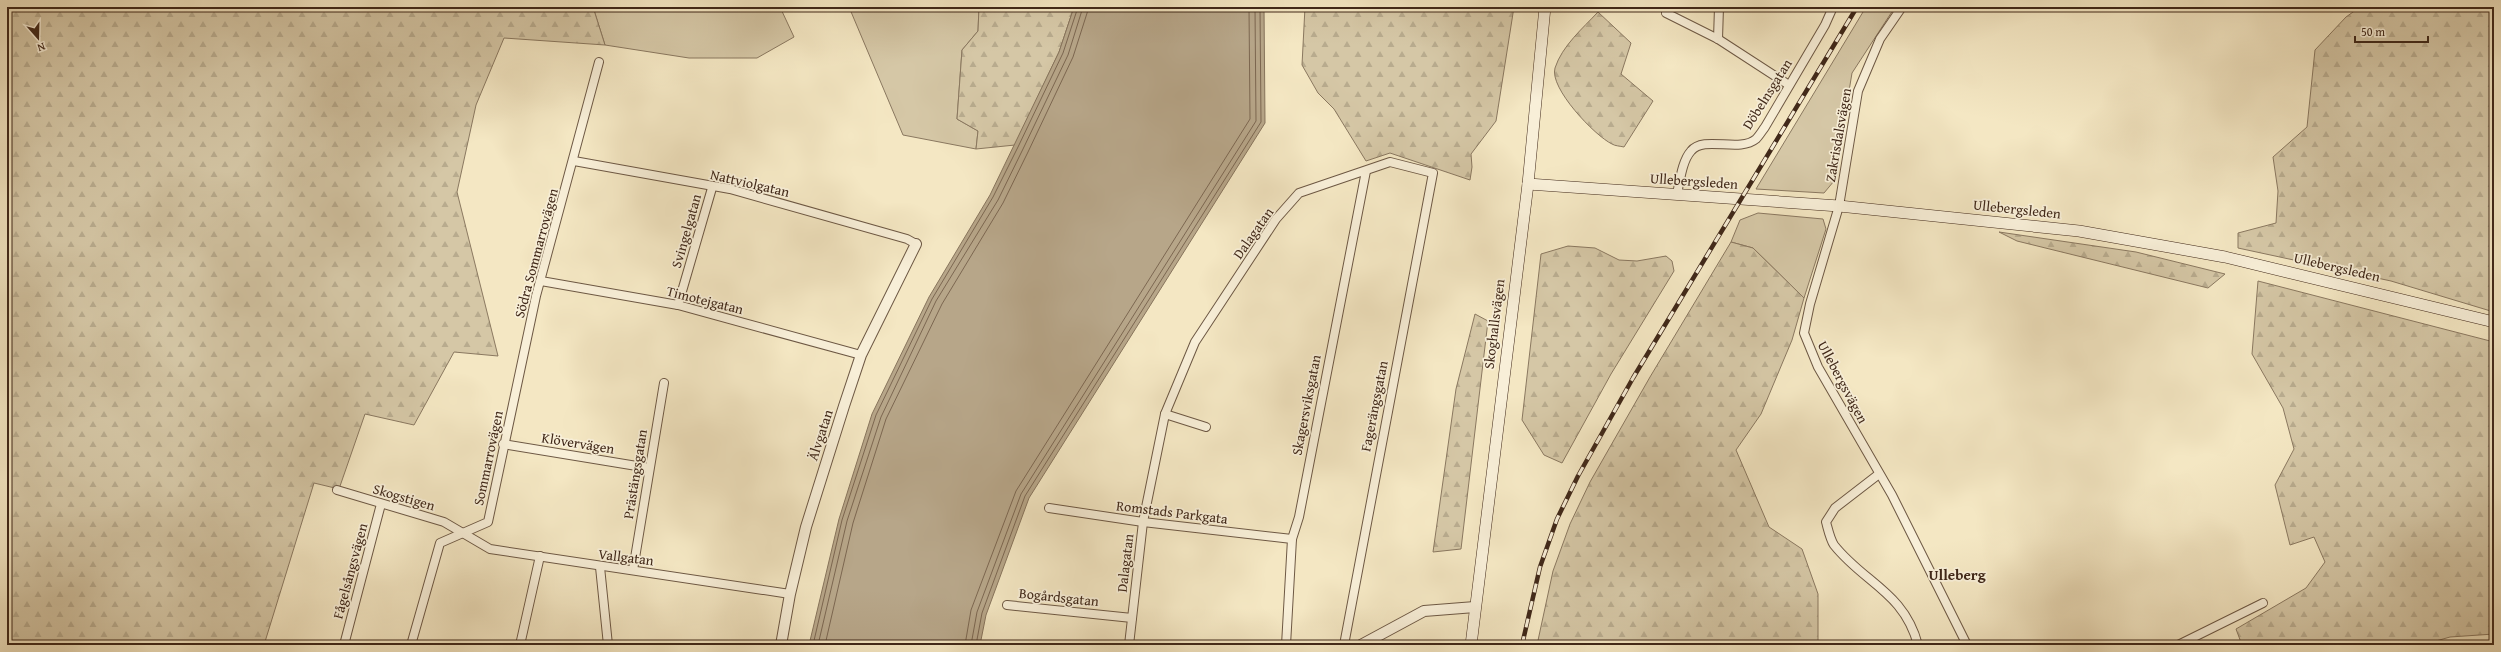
<svg xmlns="http://www.w3.org/2000/svg" width="2501" height="652" font-family="'Gentium Book Plus',serif">
	<defs>
		<pattern id="forest-firs" width="22" height="20" patternUnits="userSpaceOnUse"><rect width="22" height="20" fill="#d5c7a6"/><path d="M5 1l3.5 6h-7zM16 11l3.5 6h-7z" fill="#b8ab8e"/></pattern>
	</defs>
	<rect width="100%" height="100%" fill="#f4e7c3"/>
	<filter id="stains"><feTurbulence type="fractalNoise" baseFrequency=".005" numOctaves="4"/><feColorMatrix values="0 0 0 0 .2 0 0 0 0 .09 0 0 0 0 .02 0 0 0 .5 -.17"/></filter>
	<radialGradient id="worn" r=".72"><stop offset=".6" stop-color="#630" stop-opacity="0"/><stop offset="1" stop-color="#630" stop-opacity=".3"/></radialGradient>
	<g fill="#d5c7a6" stroke="#8a7860">
		<path d="M593,7H780L794,37L757,58H689L605,45Z"/>
		<path d="M849,7H979L978,31L962,50L957,119L978,131L976,149L903,135Z"/>
		<path d="M1866,7H1895L1852,73L1834,181L1824,193L1756,189Z"/>
		<path d="M1758,213L1823,219L1826,229L1804,298L1753,248L1731,242L1740,220Z"/>
	</g>
	<g fill="url(#forest-firs)" stroke="#8a7860">
		<path d="M7,7H593L605,45L504,38L476,105L457,192L498,356L454,352L414,425L365,414L339,489L314,483L264,645H7Z"/>
		<path d="M979,7H1074L1059,52L1015,145L976,149L978,131L957,119L962,50L978,31Z"/>
		<path d="M1305,7H1514L1496,121L1471,154L1472,167L1470,180L1390,153L1366,161L1334,109L1318,93L1302,65Z"/>
		<path d="M2360,7H2494V312L2391,281L2238,248V233L2276,223L2278,191L2273,157L2307,127L2315,50L2346,17Z"/>
		<path d="M1598,12L1631,43L1621,74L1653,101L1624,147C1620,146 1615,146 1612,144C1595,136 1549,88 1555,68C1562,46 1583,28 1598,12Z"/>
		<path d="M1999,232L2136,252L2225,274L2208,288L2017,241Z"/>
		<path d="M1731,242L1753,248L1804,298L1792,340L1761,414L1736,450L1769,527L1802,549L1818,594V645H1537L1553,571L1570,524L1590,482L1650,377Z"/>
		<path d="M1568,246L1595,248L1619,260L1637,261L1666,256L1672,261L1674,271L1611,374L1562,463L1544,455L1522,420L1541,254Z"/>
		<path d="M2258,281L2494,342V634L2450,637L2422,645H2242L2236,629L2306,588L2325,562L2314,537L2290,545L2275,485L2294,449L2283,408L2252,354Z"/>
		<path d="M1475,314L1488,321L1461,549L1433,552L1456,389Z"/>
	</g>
	<path fill="#b7a689" stroke="#87745c" d="M1074,7H1264L1265,123L1029,498L986,615L980,645H809L839,519L872,414L929,297L990,195L1059,52Z"/>
	<g fill="none" stroke-linecap="round" stroke-linejoin="round">
		<g stroke="#7c6751" stroke-width="1">
			<path d="M813,645L842,520L876,415L932,299L993,197L1018,147L1063,53L1078,7"/>
			<path d="M818,645L847,521L881,417L936,301L998,200L1023,149L1068,55L1083,7"/>
			<path d="M825,645L853,523L886,419L942,304L1003,203L1028,152L1073,57L1089,7"/>
			<path d="M965,645L971,610L1016,491L1250,119L1249,7"/>
			<path d="M971,645L977,612L1021,494L1256,121L1255,7"/>
			<path d="M976,645L982,613L1025,496L1261,122L1260,7"/>
		</g>
		<defs>
			<g id="minor">
				<path d="M1902,7L1880,39L1858,91L1839,206L1810,304L1804,333L1818,367L1892,495L1967,645"/>
				<path d="M1666,13L1718,39L1789,85"/>
				<path d="M1718,39L1719,7"/>
				<path d="M574,161L730,189L907,239L916,244"/>
				<path d="M1677,194C1680,181 1682,161 1691,151C1704,135 1739,153 1756,139C1759,136 1762,131 1765,127L1825,25L1833,7"/>
				<path d="M541,281L678,305L861,355"/>
				<path d="M678,305L712,188"/>
				<path d="M1165,414L1206,427"/>
				<path d="M503,444L649,468"/>
				<path d="M1879,474L1835,508L1826,522C1828,529 1830,539 1834,545C1864,583 1904,592 1918,645"/>
				<path d="M337,490L444,522L490,549L790,594"/>
				<path d="M1049,508L1143,522L1292,539"/>
				<path d="M600,567L608,645"/>
				<path d="M633,570L664,383"/>
				<path d="M1007,605L1132,618"/>
				<path d="M344,645L381,504"/>
				<path d="M411,645L440,543L488,522L536,296L599,62"/>
				<path d="M520,645L540,556"/>
				<path d="M1129,645L1143,522L1165,414L1195,342L1276,219L1299,193L1390,162L1433,173L1344,645"/>
				<path d="M1286,645L1292,539L1299,517L1366,171"/>
				<path d="M2178,645L2263,603"/>
			</g>
			<g id="tertiary">
				<path d="M781,645L790,594L806,527L844,406L861,355L916,244"/>
				<path d="M1361,645L1424,611L1475,607"/>
			</g>
			<g id="secondary">
				<path d="M1528,184L1839,206L2079,231L2225,257L2494,322"/>
				<path d="M1471,645L1528,184L1545,7"/>
			</g>
		</defs>
		<use href="#minor" stroke="#6d5844" stroke-width="10"/>
		<use href="#tertiary" stroke="#6d5844" stroke-width="12"/>
		<use href="#secondary" stroke="#402819" stroke-width="12"/>
		<use href="#minor" stroke="#f8efd8" stroke-width="8"/>
		<use href="#tertiary" stroke="#f8efd8" stroke-width="10"/>
		<use href="#secondary" stroke="#f8efd8" stroke-width="11"/>
		<defs>
			<path id="rail" d="M1522,645L1540,567L1557,519L1578,476L1633,378L1857,7"/>
		</defs>
		<use href="#rail" stroke="#402819" stroke-width="4.5"/>
		<use href="#rail" stroke="#f8efd8" stroke-width="3" stroke-dasharray="9" stroke-linecap="butt"/>
	</g>
	<g text-anchor="middle" dominant-baseline="central" stroke-width="3.5" stroke-linejoin="round" paint-order="stroke">
		<g font-size="14" fill="#402819" stroke="#f8efd8">
			<text transform="translate(1767 94) rotate(-58)">Döbelnsgatan</text>
			<text transform="translate(1838 135) rotate(-80)">Zakrisdalsvägen</text>
			<text transform="translate(1694 181) rotate(4)">Ullebergsleden</text>
			<text transform="translate(750 183) rotate(13)">Nattviolgatan</text>
			<text transform="translate(2017 209) rotate(6)">Ullebergsleden</text>
			<text transform="translate(686 231) rotate(-74)">Svingelgatan</text>
			<text transform="translate(1253 233) rotate(-55)">Dalagatan</text>
			<text transform="translate(536 253) rotate(-75)">Södra Sommarrovägen</text>
			<text transform="translate(2337 267) rotate(13)">Ullebergsleden</text>
			<text transform="translate(705 300) rotate(14)">Timotejgatan</text>
			<text transform="translate(1494 324) rotate(-83)">Skoghallsvägen</text>
			<text transform="translate(1843 382) rotate(62)">Ullebergsvägen</text>
			<text transform="translate(1306 405) rotate(-79)">Skagersviksgatan</text>
			<text transform="translate(1374 406) rotate(-79)">Fagerängsgatan</text>
			<text transform="translate(820 435) rotate(-72)">Älvgatan</text>
			<text transform="translate(578 443) rotate(9)">Klövervägen</text>
			<text transform="translate(488 458) rotate(-78)">Sommarrovägen</text>
			<text transform="translate(635 474) rotate(-81)">Prästängsgatan</text>
			<text transform="translate(404 497) rotate(16)">Skogstigen</text>
			<text transform="translate(1172 512) rotate(7)">Romstads Parkgata</text>
			<text transform="translate(626 557) rotate(7)">Vallgatan</text>
			<text transform="translate(1125 563) rotate(-83)">Dalagatan</text>
			<text transform="translate(350 571) rotate(-75)">Fågelsångsvägen</text>
			<text transform="translate(1059 597) rotate(6)">Bogårdsgatan</text>
		</g>
		<g font-size="15" font-weight="bold" fill="#402819" stroke="#f8efd8">
			<text x="1957" y="574">Ulleberg</text>
		</g>
	</g>
	<rect width="2501" height="652" fill="none" stroke="#f4e7c3" stroke-width="24"/>
	<rect x="8" y="8" width="2485" height="636" fill="none" stroke="#402819" stroke-width="2"/>
	<rect x="12" y="12" width="2477" height="628" fill="none" stroke="#402819"/>
	<g transform="translate(38 38) rotate(160)" stroke="#f8efd8" stroke-width="3" paint-order="stroke">
	<path d="M0-3L7 15L0 10L-7 15Z" fill="#402819"/>
	<text y="-6" font-size="11" font-weight="bold" text-anchor="middle" fill="#402819">N</text>
	</g>
	<path d="M2355 36v6h73v-6" fill="none" stroke="#402819" stroke-width="2"/>
	<text x="2361" y="36" font-size="12" fill="#402819" stroke="#f8efd8" stroke-width="3" paint-order="stroke">50 m</text>
	<rect width="100%" height="100%" filter="url(#stains)"/>
	<rect width="100%" height="100%" fill="url(#worn)"/>
</svg>
